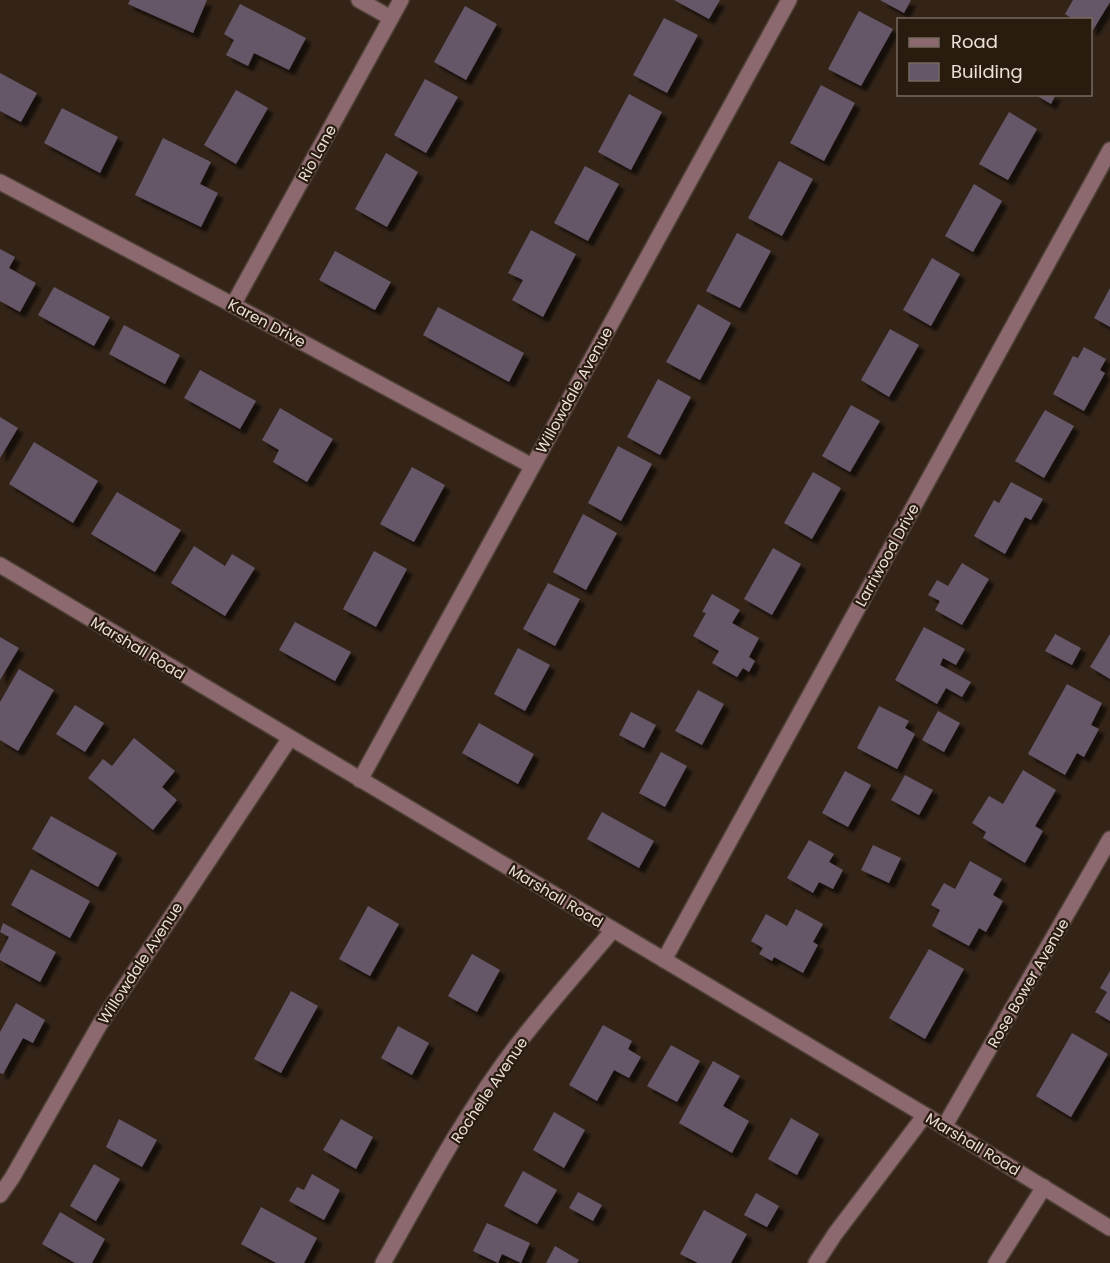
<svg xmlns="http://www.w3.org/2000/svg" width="1110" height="1263" font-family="Poppins,sans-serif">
	<defs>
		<filter id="shadow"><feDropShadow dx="5.5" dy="5.5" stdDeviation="1.5" flood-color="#0009"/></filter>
	</defs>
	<rect width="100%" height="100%" fill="#342418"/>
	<g fill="#655668" filter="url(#shadow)">
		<path d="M130,0H207L193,33L128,4Z"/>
		<path d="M674,0H720L709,19Z"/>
		<path d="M880,0H911L904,13Z"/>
		<path d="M1073,0H1110V2L1093,30L1090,29V20H1074L1065,14Z"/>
		<path d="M240,4L306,38L289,70L254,53L248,66L226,55L234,40L224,34Z"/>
		<path d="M465,6L497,24L466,80L434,62Z"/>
		<path d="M859,11L893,29L861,86L828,69Z"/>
		<path d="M664,18L698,35L667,93L633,75Z"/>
		<path d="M0,73L37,93L21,122L0,111Z"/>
		<path d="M425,79L458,97L426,153L394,135Z"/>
		<path d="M821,85L855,103L824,161L790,143Z"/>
		<path d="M236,90L268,108L236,164L204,145Z"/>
		<path d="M629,94L662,112L631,170L598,152Z"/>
		<path d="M1034,94H1056L1051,104Z"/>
		<path d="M62,108L118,137L100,173L44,143Z"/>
		<path d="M1009,112L1037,129L1008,180L979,164Z"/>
		<path d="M163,138L211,162L200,184L218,193L201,227L135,195Z"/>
		<path d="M386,153L418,172L387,227L355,209Z"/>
		<path d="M779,161L813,179L782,236L748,218Z"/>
		<path d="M585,166L619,184L588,241L554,223Z"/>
		<path d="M974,184L1002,201L973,252L945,236Z"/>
		<path d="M531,230L576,254L543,317L512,300L523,280L508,273Z"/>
		<path d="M737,233L771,251L740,308L706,291Z"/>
		<path d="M0,249L15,257L9,268L36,283L20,312L0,301Z"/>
		<path d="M335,251L391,282L375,310L319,280Z"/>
		<path d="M932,258L960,274L931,326L903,310Z"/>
		<path d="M54,287L110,317L94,346L38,315Z"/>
		<path d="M1110,288V327L1094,318Z"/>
		<path d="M698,304L731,323L700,380L666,362Z"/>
		<path d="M438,307L524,353L509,382L423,335Z"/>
		<path d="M124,325L180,355L165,384L109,354Z"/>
		<path d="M890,329L919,345L889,397L861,380Z"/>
		<path d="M1084,347L1106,359L1100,370L1105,373L1084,411L1053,394L1073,356L1078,358Z"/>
		<path d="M200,370L256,401L240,429L184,398Z"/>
		<path d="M658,379L691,397L660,455L627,437Z"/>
		<path d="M851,405L880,421L850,472L822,456Z"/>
		<path d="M280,408L333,439L307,482L273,462L279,450L262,440Z"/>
		<path d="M1045,410L1074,426L1044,478L1015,461Z"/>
		<path d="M0,417L18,428L0,458Z"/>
		<path d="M34,442L98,481L73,523L9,484Z"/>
		<path d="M618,446L652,464L621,521L588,503Z"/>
		<path d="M412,467L445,485L414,542L380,524Z"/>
		<path d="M813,472L841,488L812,539L784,523Z"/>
		<path d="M1011,482L1043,499L1031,520L1025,517L1005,554L974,536L994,500L999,503Z"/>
		<path d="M117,492L181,530L155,572L91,534Z"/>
		<path d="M583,514L617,533L586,590L553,572Z"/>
		<path d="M194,546L225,566L232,554L255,568L225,616L171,583Z"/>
		<path d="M773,548L801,564L772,615L744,599Z"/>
		<path d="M374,551L407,569L376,627L343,609Z"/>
		<path d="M962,563L989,579L962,625L935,610L940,601L928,595L937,580L948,586Z"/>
		<path d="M548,583L580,599L555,646L523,629Z"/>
		<path d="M712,594L740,610L732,623L759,638L749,657L755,661L749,672L743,668L737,677L712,663L719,651L693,636L706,613L702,612Z"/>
		<path d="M295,622L351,652L335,681L279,650Z"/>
		<path d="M924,627L965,649L956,665L943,658L940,665L971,682L962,697L946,688L937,704L895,680Z"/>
		<path d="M1055,634L1081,648L1072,665L1045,651Z"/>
		<path d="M1110,634V679L1090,667Z"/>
		<path d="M0,637L19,648L0,680Z"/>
		<path d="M518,648L550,665L525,711L494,694Z"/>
		<path d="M19,669L54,690L18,751L0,740V702Z"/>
		<path d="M1067,684L1102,703L1091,725L1099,729L1084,757L1077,753L1065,775L1028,754Z"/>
		<path d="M698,690L724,704L702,745L675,731Z"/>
		<path d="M75,705L104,723L85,752L56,734Z"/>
		<path d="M879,706L909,721L905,728L915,734L897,769L857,748Z"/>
		<path d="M938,711L960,723L944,752L922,740Z"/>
		<path d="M631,712L656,725L644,748L619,735Z"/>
		<path d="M479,723L534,754L518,784L462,753Z"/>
		<path d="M134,738L175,771L162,787L177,800L153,830L88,778L103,759L112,766Z"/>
		<path d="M661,752L687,766L665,807L639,793Z"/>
		<path d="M1023,770L1056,790L1035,826L1043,831L1025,863L983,838L986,832L972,823L989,796L1003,804Z"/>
		<path d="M845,771L871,785L848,827L822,813Z"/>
		<path d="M905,775L933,790L919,815L891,800Z"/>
		<path d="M602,812L654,841L639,868L587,839Z"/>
		<path d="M51,816L117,853L98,887L32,849Z"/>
		<path d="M809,840L834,854L829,862L843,870L833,889L819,882L813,893L787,878Z"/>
		<path d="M873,845L901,858L889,883L861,870Z"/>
		<path d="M970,861L1002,879L993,895L1003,901L986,932L979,928L969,946L932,926L940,910L931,905L944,883L955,889Z"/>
		<path d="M31,869L90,901L70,938L11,905Z"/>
		<path d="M368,906L399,924L370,976L339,959Z"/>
		<path d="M796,909L823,924L813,942L818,945L803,973L774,957L772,961L759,954L763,948L751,941L766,914L787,926Z"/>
		<path d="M3,923L56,952L40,982L0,960V954L9,937L0,932Z"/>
		<path d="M929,949L964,969L925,1039L889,1018Z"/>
		<path d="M472,954L500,970L477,1012L448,996Z"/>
		<path d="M1110,971V1021L1095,1012L1107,992L1100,988Z"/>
		<path d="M291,991L318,1006L281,1073L254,1059Z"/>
		<path d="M16,1003L45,1020L33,1043L23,1038L3,1074L0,1073V1032Z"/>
		<path d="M603,1025L632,1041L628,1049L641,1057L629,1078L614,1070L597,1101L569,1085Z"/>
		<path d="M398,1026L429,1043L412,1075L381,1058Z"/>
		<path d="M1072,1033L1108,1054L1071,1117L1036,1096Z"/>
		<path d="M671,1045L700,1061L677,1102L647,1086Z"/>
		<path d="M713,1061L740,1076L723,1106L749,1121L732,1153L679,1123Z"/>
		<path d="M554,1112L585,1130L564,1168L533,1150Z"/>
		<path d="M791,1118L819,1134L797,1175L768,1159Z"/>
		<path d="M119,1119L157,1140L142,1167L106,1147Z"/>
		<path d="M341,1119L373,1137L356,1169L323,1150Z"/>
		<path d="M94,1164L120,1179L96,1221L70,1206Z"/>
		<path d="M523,1171L557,1190L537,1224L504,1206Z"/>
		<path d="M312,1174L340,1190L324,1220L289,1201L297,1187L304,1190Z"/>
		<path d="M578,1192L602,1205L593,1221L569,1208Z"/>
		<path d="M756,1193L779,1206L767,1227L744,1215Z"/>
		<path d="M261,1207L317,1238L304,1263H276L241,1244Z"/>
		<path d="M704,1210L747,1234L731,1263H698L680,1254Z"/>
		<path d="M60,1212L105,1239L92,1263H75L42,1244Z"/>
		<path d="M487,1223L530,1243L521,1263L502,1254L498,1263L473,1251Z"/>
		<path d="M555,1246L579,1260L577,1263H546Z"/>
	</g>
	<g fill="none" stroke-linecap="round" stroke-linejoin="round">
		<defs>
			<g id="minor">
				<path d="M359,0L391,18"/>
				<path d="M0,182L233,305L532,466"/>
				<path d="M233,305L401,0"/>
				<path d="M0,565L925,1115L1110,1228"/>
				<path d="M360,780L789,0"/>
				<path d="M664,960L1110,150"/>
				<path d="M944,1127L1110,839"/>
				<path d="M0,1195L12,1178L100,1024L290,738"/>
				<path d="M383,1263C425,1189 465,1113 517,1045C547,1006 581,968 613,930"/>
				<path d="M816,1263L835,1234L925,1115"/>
				<path d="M996,1263L1044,1187"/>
			</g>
		</defs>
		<use href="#minor" stroke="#514237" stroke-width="18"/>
		<use href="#minor" stroke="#8c696f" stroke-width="15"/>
	</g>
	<g text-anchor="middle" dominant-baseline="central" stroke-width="4.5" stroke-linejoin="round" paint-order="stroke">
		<g font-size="15" fill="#ebe0d8" stroke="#2a1b0f">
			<text transform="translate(317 153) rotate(-61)">Rio Lane</text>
			<text transform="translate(267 323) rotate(28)">Karen Drive</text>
			<text transform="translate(574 390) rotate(-61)">Willowdale Avenue</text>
			<text transform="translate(887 555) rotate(-61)">Larriwood Drive</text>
			<text transform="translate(138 648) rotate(31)">Marshall Road</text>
			<text transform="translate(556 896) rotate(31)">Marshall Road</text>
			<text transform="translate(140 963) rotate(-57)">Willowdale Avenue</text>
			<text transform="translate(1028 983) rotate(-60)">Rose Bower Avenue</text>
			<text transform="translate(489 1090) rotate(-56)">Rochelle Avenue</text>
			<text transform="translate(973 1144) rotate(31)">Marshall Road</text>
		</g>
	</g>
	<rect x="897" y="18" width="195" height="78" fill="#2a1b0f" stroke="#776a5f" stroke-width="1.5"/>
	<rect x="909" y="38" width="30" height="9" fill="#8c696f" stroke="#776a5f" stroke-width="1.5"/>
	<text x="951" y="48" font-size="18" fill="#ebe0d8">Road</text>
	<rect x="909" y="63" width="30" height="18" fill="#655668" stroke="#776a5f" stroke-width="1.5"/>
	<text x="951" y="78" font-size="18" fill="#ebe0d8">Building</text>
</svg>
